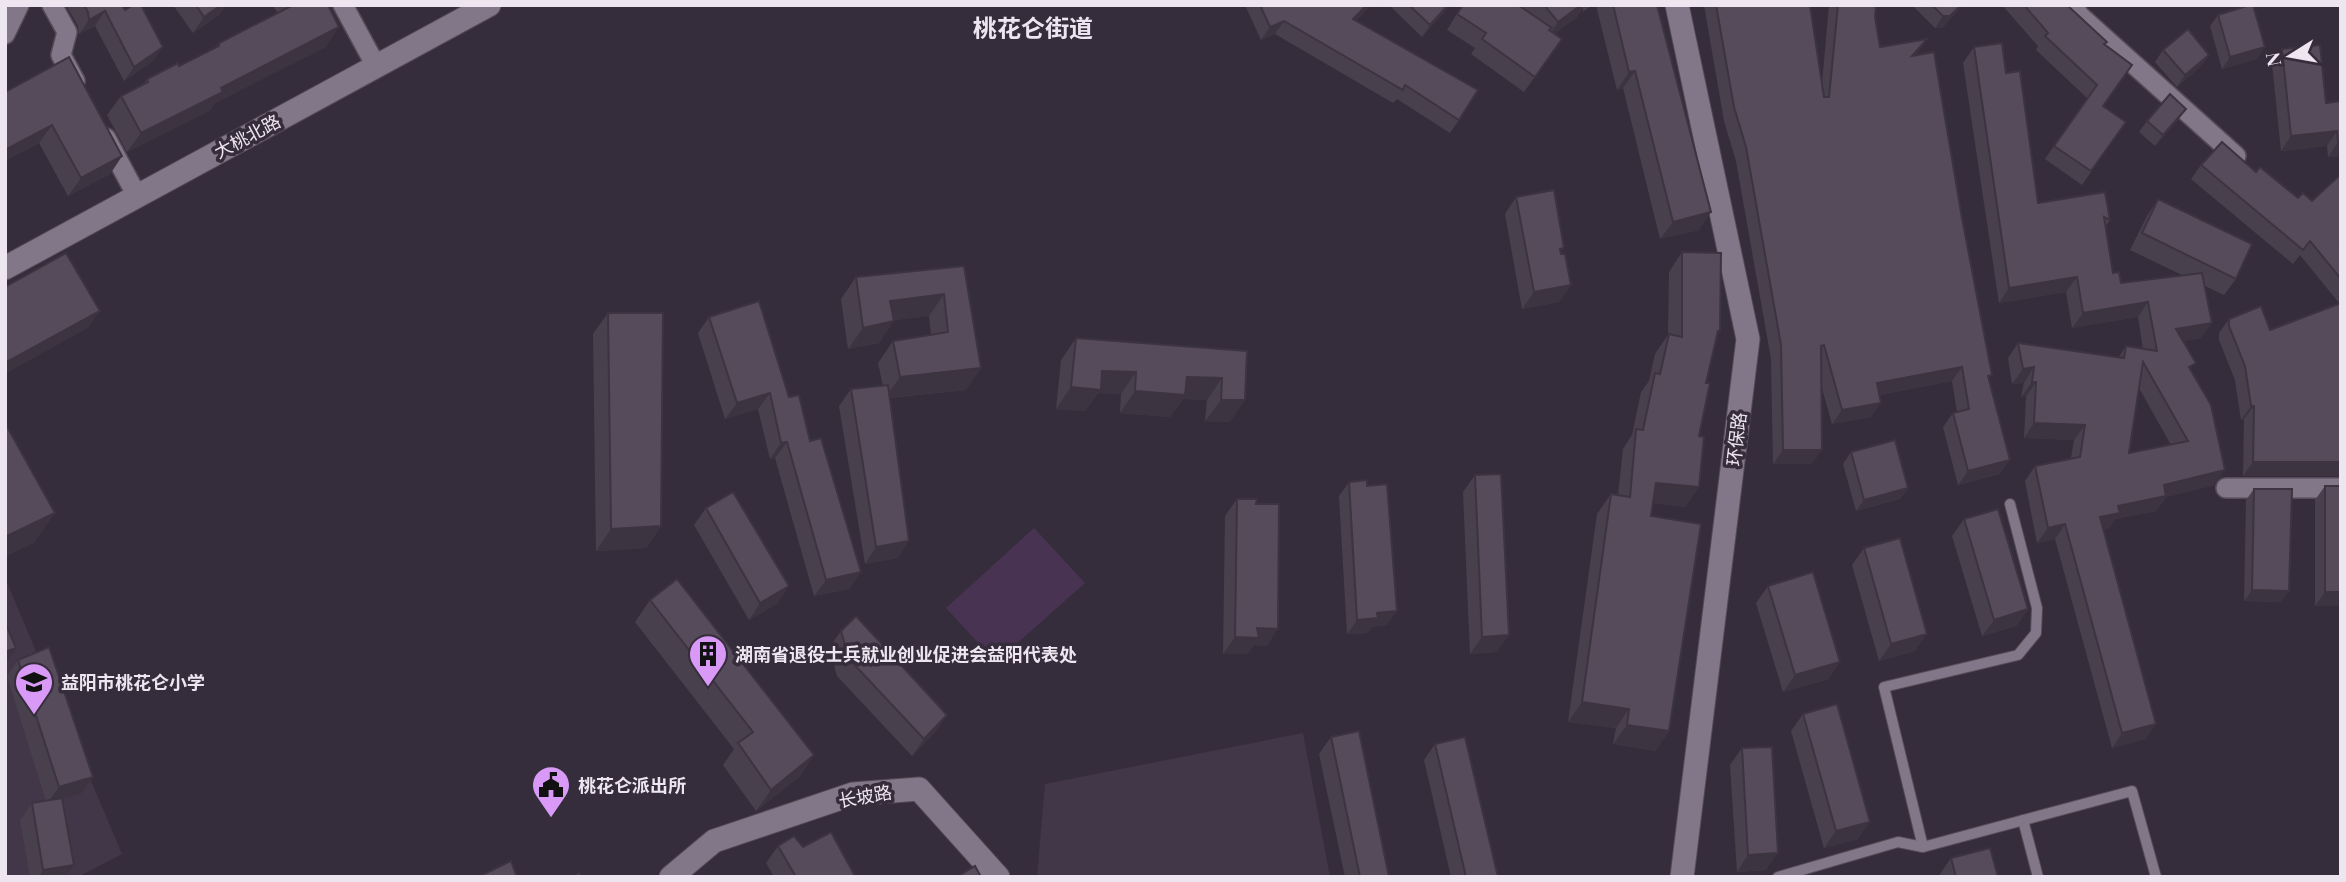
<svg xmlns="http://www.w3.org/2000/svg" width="2346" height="882" font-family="'Playfair Display','Noto Sans SC',serif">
	<rect width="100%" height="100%" fill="#362d3c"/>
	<g fill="#423649">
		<path d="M5,578L122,854L78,877H5Z"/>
		<path d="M1303,733L1330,877H1037L1045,784Z"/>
	</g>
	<path fill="#483353" d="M1034,528L1085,583L996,662L946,608Z"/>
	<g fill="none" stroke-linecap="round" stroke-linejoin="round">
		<defs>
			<g id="service">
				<path d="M2023,820L2038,877"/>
				<path d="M1923,847L1884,687L2018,655L2036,633L2037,608L2010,504"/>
				<path d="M1778,877L1898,842L1923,847L2132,791L2156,877"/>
			</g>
			<g id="minor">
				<path d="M52,5L67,32L61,55L75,81"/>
				<path d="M343,5L376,66"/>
				<path d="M2072,5L2080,16L2236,156"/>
				<path d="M5,34L19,5"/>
				<path d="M106,138L137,196"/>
				<path d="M2226,488H2341"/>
			</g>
			<g id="tertiary">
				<path d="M1677,5L1748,339L1682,877"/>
				<path d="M5,268L489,5"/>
				<path d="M671,877L714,841L853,794L919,789L998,877"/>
			</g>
		</defs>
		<use href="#service" stroke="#544b58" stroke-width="12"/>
		<use href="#minor" stroke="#544b58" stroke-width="22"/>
		<use href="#tertiary" stroke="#544b58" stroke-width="25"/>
		<use href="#service" stroke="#827788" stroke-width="10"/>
		<use href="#minor" stroke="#827788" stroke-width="19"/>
		<use href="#tertiary" stroke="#827788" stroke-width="23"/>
	</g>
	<g fill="#49404e" fill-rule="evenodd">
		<path d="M66,5H122L153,61L124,81L95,26L79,34L78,26Z"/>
		<path d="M173,5H226L219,15L193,33Z"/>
		<path d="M272,5H328L326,47L215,103L209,111L127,152L107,115L121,96L143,84L147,79L179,66L215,48L219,43L278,13Z"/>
		<path d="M1245,5H1371L1355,21L1459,120L1450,133L1397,99L1393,103L1275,34L1261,40Z"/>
		<path d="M1389,5H1449L1444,12L1422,37Z"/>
		<path d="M1462,5H1592L1583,12V8L1576,18L1554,33L1562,39L1524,92L1471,54L1475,48L1447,30Z"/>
		<path d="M1596,5H1657L1699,230L1660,239L1623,88L1617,90Z"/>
		<path d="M1704,5H1810L1822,83L1829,5H1876L1875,17L1880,47L1916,55L1989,379L2000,474L1958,485L1943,427L1953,413L1957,412L1952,381L1879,395L1871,417L1832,424L1821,385L1812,464H1773L1771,359L1736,161L1724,121Z"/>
		<path d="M1912,5H1963L1942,28H1935Z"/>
		<path d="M2002,5H2067L2105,45L2103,106L2126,122L2082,185L2045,159L2087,98L2036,50L2038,46Z"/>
		<path d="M2218,15L2257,59L2222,69L2210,26Z"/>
		<path d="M1974,47L2006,73L2038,203L2105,192L2110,220L2105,227L2113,273L2121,283L2182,275L2130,250L2147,216L2158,199L2236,279L2224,295L2205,286L2201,338L2183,341L2191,370L2214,485L2166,497L2156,511L2115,519L2109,528L2104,529L2146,739L2112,748L2055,539L2037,543L2025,481L2035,466L2071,458L2074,440L2024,438L2026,397H2021L2024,383L2012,384L2008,358L2018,343L2119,357L2126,346L2143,349L2138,317L2072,328L2066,292L1999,303L1963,63ZM2139,388L2171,445L2129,453Z"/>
		<path d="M2282,49L2326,103L2341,101V156L2328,157L2327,146L2281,151L2272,64Z"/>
		<path d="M2163,50L2209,55L2201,66L2177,87L2155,62Z"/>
		<path d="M5,92L122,156L110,174L68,196L39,143L5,161Z"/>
		<path d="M2178,120L2155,146L2139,132L2147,121Z"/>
		<path d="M2201,165L2256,172L2298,198L2312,201L2341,174V476H2243L2244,419L2241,420L2235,380L2219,340V333L2229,319L2270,330L2339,303L2300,255L2293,264L2191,179Z"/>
		<path d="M1516,197L1561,253L1571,285L1559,302L1522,309L1505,214Z"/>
		<path d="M1682,252L1720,331L1717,335L1706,383L1699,436V487L1685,507L1653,503L1651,516L1669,731L1655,751L1613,744L1616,728L1568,722L1597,514L1611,494L1618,495L1623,449L1632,435L1641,392L1649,381L1655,354L1668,335L1669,272Z"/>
		<path d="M964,266L966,390L889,398L898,558L865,564L839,406L851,389L883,386L878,363L893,341L931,335L929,316L894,320L879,343L848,349L841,299L856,277Z"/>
		<path d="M608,313L661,526L646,548L596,551L593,334Z"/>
		<path d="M709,317L789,397L810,441L861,572L849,589L814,596L775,458L770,459L758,409L725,419L698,333Z"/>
		<path d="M1076,338L1247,351L1230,422L1205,421L1207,400L1183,399L1170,417L1120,413L1121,394L1098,393L1085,411L1056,409L1061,360Z"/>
		<path d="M1851,452L1908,488L1900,499L1856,511L1843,464Z"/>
		<path d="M1475,475L1497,652L1470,654L1463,492Z"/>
		<path d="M1349,482L1367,486L1387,625L1372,627L1368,633L1347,634L1339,496Z"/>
		<path d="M2325,486L2341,606H2315V500Z"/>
		<path d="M2254,489L2281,602L2244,601L2246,500Z"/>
		<path d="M1237,499L1256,504L1267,646L1254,645L1247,654H1223L1225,516Z"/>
		<path d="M706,508L778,603L749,620L694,525Z"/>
		<path d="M1964,519L2028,609L2016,626L1982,636L1952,536Z"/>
		<path d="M1864,548L1915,651L1879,661L1852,565Z"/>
		<path d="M1768,586L1829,679L1783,692L1756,603Z"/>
		<path d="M650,600L814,755L799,777L756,811L723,765L734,749L635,622Z"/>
		<path d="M841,631L947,715L935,732L912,756L837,676L829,648Z"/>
		<path d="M18,660L93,777L81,794L62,800L66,877H30L20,820L32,803L46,801L7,676Z"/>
		<path d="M1803,714L1858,839L1824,848L1791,731Z"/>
		<path d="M1331,737L1389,877H1345L1319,754Z"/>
		<path d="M1435,744L1498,877H1451L1424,760Z"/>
		<path d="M1742,748L1766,870L1737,872L1730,765Z"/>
		<path d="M778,846L803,847L854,877H774L766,863Z"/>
		<path d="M1951,858L1998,877H1938Z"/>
	</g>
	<g fill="#3c3440">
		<path d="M221,5H226L219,15L193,33L204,17Z"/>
		<path d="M1367,5H1371L1344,32L1353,19Z"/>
		<path d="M1448,5H1449L1444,12L1422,37L1430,25Z"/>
		<path d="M1581,5H1584L1576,18L1546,40L1558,22Z"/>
		<path d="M1961,5H1963L1942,28H1935L1943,16Z"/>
		<path d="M105,11L95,26L79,34L89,20Z"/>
		<path d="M1284,21L1275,34L1261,40L1270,27Z"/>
		<path d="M339,27L326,47L215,103L209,111L127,152L141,133L221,88Z"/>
		<path d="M1927,39L1918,53L1902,70L1912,56Z"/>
		<path d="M163,47L153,61L124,81L134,67Z"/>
		<path d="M2265,47L2257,59L2222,69L2230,57Z"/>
		<path d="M2209,55L2201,66L2177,87L2185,75Z"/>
		<path d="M1635,71L1623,88L1617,90L1629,72Z"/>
		<path d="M2186,109L2178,120L2155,146L2163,135Z"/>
		<path d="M52,125L39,143L5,161V150Z"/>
		<path d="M2337,131L2327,146L2281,151L2291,136Z"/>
		<path d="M2338,142H2341V156L2328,157Z"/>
		<path d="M122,156L110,174L68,196L81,178Z"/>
		<path d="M1711,212L1699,230L1660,239L1673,222Z"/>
		<path d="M2077,277L2066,292L1999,303L2009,288Z"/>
		<path d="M1571,285L1559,302L1522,309L1534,292Z"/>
		<path d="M944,294L929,316L875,323L890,301Z"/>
		<path d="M2148,302L2138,317L2072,328L2083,313Z"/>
		<path d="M100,311L88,328L5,374V363Z"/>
		<path d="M894,321L879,343L848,349L863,328Z"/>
		<path d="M2212,323L2201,338L2165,344L2176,329Z"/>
		<path d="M1962,367L1952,381L1867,397L1877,383Z"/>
		<path d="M2034,367L2024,383L2012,384L2023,369Z"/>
		<path d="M981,368L966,390L885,398L900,377Z"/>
		<path d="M1102,371L1136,372L1121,394L1098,393L1085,411L1056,409L1071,387Z"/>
		<path d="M1187,377L1222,378L1207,400L1183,399L1170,417L1120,413L1135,391Z"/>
		<path d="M2032,382H2036L2026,397H2021Z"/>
		<path d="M770,393L758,409L725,419L737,403Z"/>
		<path d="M1221,400H1245L1230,422L1205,421Z"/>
		<path d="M1881,403L1871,417L1832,424L1842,410Z"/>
		<path d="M2251,406H2254L2244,419L2241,420Z"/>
		<path d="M2034,423L2085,425L2074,440L2024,438Z"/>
		<path d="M787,442L775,458L770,459L781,443Z"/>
		<path d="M1783,450H1822L1812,464H1773Z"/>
		<path d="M2010,460L2000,474L1958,485L1968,471Z"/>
		<path d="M2253,462H2341V476H2243Z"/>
		<path d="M2225,470L2214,485L2166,497L2156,511L2115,519L2109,528L2090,532L2100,517L2118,506L2164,485Z"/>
		<path d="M1656,483L1699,487L1685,507L1642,502Z"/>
		<path d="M1908,488L1900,499L1856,511L1864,500Z"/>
		<path d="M55,513L34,543L5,557V537Z"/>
		<path d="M2065,524L2055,539L2037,543L2048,528Z"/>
		<path d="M661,526L646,548L596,551L611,529Z"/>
		<path d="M909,541L898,558L865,564L876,547Z"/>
		<path d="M861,572L849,589L814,596L826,580Z"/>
		<path d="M789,586L778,603L749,620L760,603Z"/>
		<path d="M2252,590L2289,591L2281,602L2244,601Z"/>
		<path d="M2325,592H2341V606H2315Z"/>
		<path d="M2028,609L2016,626L1982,636L1994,620Z"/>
		<path d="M1397,611L1387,625L1372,627L1368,633L1347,634L1357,620L1377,613Z"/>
		<path d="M1257,628L1278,629L1267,646L1254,645L1247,654H1223L1235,637Z"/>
		<path d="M1927,634L1915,651L1879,661L1891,644Z"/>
		<path d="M1509,635L1497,652L1470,654L1482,637Z"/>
		<path d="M16,648L5,664V652Z"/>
		<path d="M1840,662L1829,679L1783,692L1795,675Z"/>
		<path d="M1582,702L1629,709L1616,728L1568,722Z"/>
		<path d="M947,715L935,732L912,756L924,739Z"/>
		<path d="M2156,724L2146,739L2112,748L2122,733Z"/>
		<path d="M1627,725L1669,731L1655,751L1613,744Z"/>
		<path d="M814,755L799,777L756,811L771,790Z"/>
		<path d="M93,777L81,794L47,804L59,787Z"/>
		<path d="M1870,822L1858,839L1824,848L1836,831Z"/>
		<path d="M1778,853L1766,870L1737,872L1748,855Z"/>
		<path d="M74,865L66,877H39L43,870Z"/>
	</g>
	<g fill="#554b5b" stroke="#3c3440" stroke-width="2" fill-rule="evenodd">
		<path d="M84,5H122L125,10L133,5H141L163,47L134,67L105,11L89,20L88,12Z"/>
		<path d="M196,5H221L204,17Z"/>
		<path d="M293,5H328L339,27L221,88L223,92L141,133L121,96L148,82L147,79L178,63L179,66L219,46V43Z"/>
		<path d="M1260,5H1367L1353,19L1478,90L1459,120L1405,85L1403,90L1284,21L1270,27Z"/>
		<path d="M1409,5H1448L1430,25Z"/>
		<path d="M1463,5H1518L1552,28L1549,30L1562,39L1535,77L1482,39L1486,33L1457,14Z"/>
		<path d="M1544,5H1581L1558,22Z"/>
		<path d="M1613,5H1657L1711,212L1673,222L1635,71L1629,72Z"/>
		<path d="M1716,5H1810L1824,97H1829L1838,5H1876L1875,17L1880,47L1927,39L1912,56L1934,52L1962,218L1992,375L1988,376L2010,460L1968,471L1953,413L1969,409L1962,367L1877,383L1881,403L1842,410L1824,345L1821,346L1822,450H1783L1781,345L1746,147L1734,107Z"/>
		<path d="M1932,5H1961L1950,16H1943Z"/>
		<path d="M2024,5H2067L2107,42L2104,44L2132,65L2103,106L2126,122L2091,171L2054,146L2097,85L2045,36L2048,33Z"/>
		<path d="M2250,5H2253L2265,47L2230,57L2218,15Z"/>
		<path d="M2188,29L2209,55L2185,75L2163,50Z"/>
		<path d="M2002,43L2006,73L2020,71L2038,203L2105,192L2110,220L2104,217L2113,273L2119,272L2121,283L2202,273L2212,323L2176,329L2196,363L2189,367L2211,405L2225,470L2164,485L2166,496L2118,506L2120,513L2100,517L2156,724L2122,733L2065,524L2048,528L2035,466L2080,457L2085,425L2034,423L2036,382H2032L2034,367L2023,369L2018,343L2124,358L2126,346L2157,351L2148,302L2083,313L2077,277L2009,288L1974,47ZM2143,362L2188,441L2129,453Z"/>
		<path d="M2320,45L2326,103L2341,101V142H2338L2337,131L2291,136L2282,49Z"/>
		<path d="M69,57L122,156L81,178L52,125L5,150V92Z"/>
		<path d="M2170,94L2186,109L2163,135L2147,121Z"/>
		<path d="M2222,142L2256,172L2260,167L2298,198L2303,193L2312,201L2341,174V246L2339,247H2341V279L2310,241L2303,250L2201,165Z"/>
		<path d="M1554,190L1564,248L1560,249L1561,254H1565L1571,285L1534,292L1516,197Z"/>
		<path d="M2158,199L2252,244L2236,279L2142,233Z"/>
		<path d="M1682,252L1721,253L1720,331H1718L1706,383H1710L1699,436L1704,437L1699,487L1656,483L1651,516L1701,524L1669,731L1627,725L1629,709L1582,702L1611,494L1630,497L1636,429L1643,430L1655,373L1660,374L1669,334L1682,337Z"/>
		<path d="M66,253L100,311L5,363V287Z"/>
		<path d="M964,266L981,368L900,377L893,341L948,332L944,294L890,301L894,321L863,328L856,277Z"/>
		<path d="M759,301L789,397L799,395L810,441L821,438L861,572L826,580L787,442L781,443L770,393L737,403L709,317Z"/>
		<path d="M2341,303V462H2253L2254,406H2251L2245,366L2229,326V319L2261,306L2270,330Z"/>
		<path d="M608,313H663L661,526L611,529Z"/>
		<path d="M1076,338L1247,351L1245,400H1221L1222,378L1187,377L1185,395L1135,391L1136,372L1102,371L1101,390L1071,387Z"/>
		<path d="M888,385L909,541L876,547L851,389Z"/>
		<path d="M5,423L55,513L5,537Z"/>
		<path d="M1895,440L1908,488L1864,500L1851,452Z"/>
		<path d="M1501,474L1509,635L1482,637L1475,475Z"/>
		<path d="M1367,480V486L1387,484L1397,611L1377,613L1378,618L1357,620L1349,482Z"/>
		<rect x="2325" y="486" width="16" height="106"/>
		<path d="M2254,489H2292L2289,591L2252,590Z"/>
		<path d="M733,492L789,586L760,603L706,508Z"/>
		<path d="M1237,499H1257L1256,504H1279L1278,629L1257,628L1259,638L1235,637Z"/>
		<path d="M1998,509L2028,609L1994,620L1964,519Z"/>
		<path d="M1900,538L1927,634L1891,644L1864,548Z"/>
		<path d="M1813,572L1840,662L1795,675L1768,586Z"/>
		<path d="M677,579L814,755L771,790L738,743L753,732L650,600Z"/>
		<path d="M856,616L947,715L924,739L849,659L841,631Z"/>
		<path d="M5,622L16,648L5,652Z"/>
		<path d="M49,647L93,777L59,787L18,660Z"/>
		<path d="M1837,704L1870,822L1836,831L1803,714Z"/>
		<path d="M1359,731L1389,877H1360L1331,737Z"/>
		<path d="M1465,737L1498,877H1466L1435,744Z"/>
		<path d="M1772,747L1778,853L1748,855L1742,748Z"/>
		<path d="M62,798L74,865L43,870L32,803Z"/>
		<path d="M831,832L855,876L796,877L778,846L794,836L803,847Z"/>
		<path d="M1990,848L1998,877H1956L1951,858Z"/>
		<path d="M511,861L517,877H480V876Z"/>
		<path d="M975,866L981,877H957Z"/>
		<path d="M578,873L585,877H575Z"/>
	</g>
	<defs>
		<symbol id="building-pin" viewBox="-11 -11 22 30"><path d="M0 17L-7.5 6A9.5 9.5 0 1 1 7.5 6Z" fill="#d99af7" stroke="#362d3c"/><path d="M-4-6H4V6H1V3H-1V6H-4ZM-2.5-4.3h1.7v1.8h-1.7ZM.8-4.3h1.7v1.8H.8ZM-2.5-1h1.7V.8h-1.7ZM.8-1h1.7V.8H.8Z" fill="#111"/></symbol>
		<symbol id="school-pin" viewBox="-11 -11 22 30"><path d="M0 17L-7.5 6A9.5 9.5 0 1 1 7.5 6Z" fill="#d99af7" stroke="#362d3c"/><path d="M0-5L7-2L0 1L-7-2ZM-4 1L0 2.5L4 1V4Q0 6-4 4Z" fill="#111"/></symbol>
		<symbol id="civic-pin" viewBox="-11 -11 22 30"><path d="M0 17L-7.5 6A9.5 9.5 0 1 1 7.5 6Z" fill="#d99af7" stroke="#362d3c"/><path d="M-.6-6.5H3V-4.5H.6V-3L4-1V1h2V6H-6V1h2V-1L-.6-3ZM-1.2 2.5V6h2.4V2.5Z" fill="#111"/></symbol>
	</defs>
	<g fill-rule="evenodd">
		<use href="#building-pin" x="686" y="632" width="44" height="60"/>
		<use href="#school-pin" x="12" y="660" width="44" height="60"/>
		<use href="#civic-pin" x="529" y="763" width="44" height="60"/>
	</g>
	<g text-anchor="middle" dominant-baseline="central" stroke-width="7" stroke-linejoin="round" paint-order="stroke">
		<g font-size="18" fill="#ede6f0" stroke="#362d3c">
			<text transform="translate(247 136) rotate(-28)">大桃北路</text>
			<text transform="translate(1736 439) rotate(-83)">环保路</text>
			<text transform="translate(865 796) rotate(-10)">长坡路</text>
		</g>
		<g font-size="18" font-weight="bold" fill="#ede6f0" stroke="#362d3c" text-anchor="start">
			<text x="735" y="654">湖南省退役士兵就业创业促进会益阳代表处</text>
			<text x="61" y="682">益阳市桃花仑小学</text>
			<text x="578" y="785">桃花仑派出所</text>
		</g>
		<g font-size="24" font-weight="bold" fill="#ede6f0" stroke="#362d3c">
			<text x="1033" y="27">桃花仑街道</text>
		</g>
	</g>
	<rect width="2346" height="882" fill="none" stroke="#ede6f0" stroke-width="14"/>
	<g transform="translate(2290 56) rotate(259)" stroke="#362d3c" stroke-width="5" paint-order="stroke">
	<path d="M0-5L12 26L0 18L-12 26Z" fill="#ede6f0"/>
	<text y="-10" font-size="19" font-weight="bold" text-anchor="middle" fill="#ede6f0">N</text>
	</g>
</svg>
